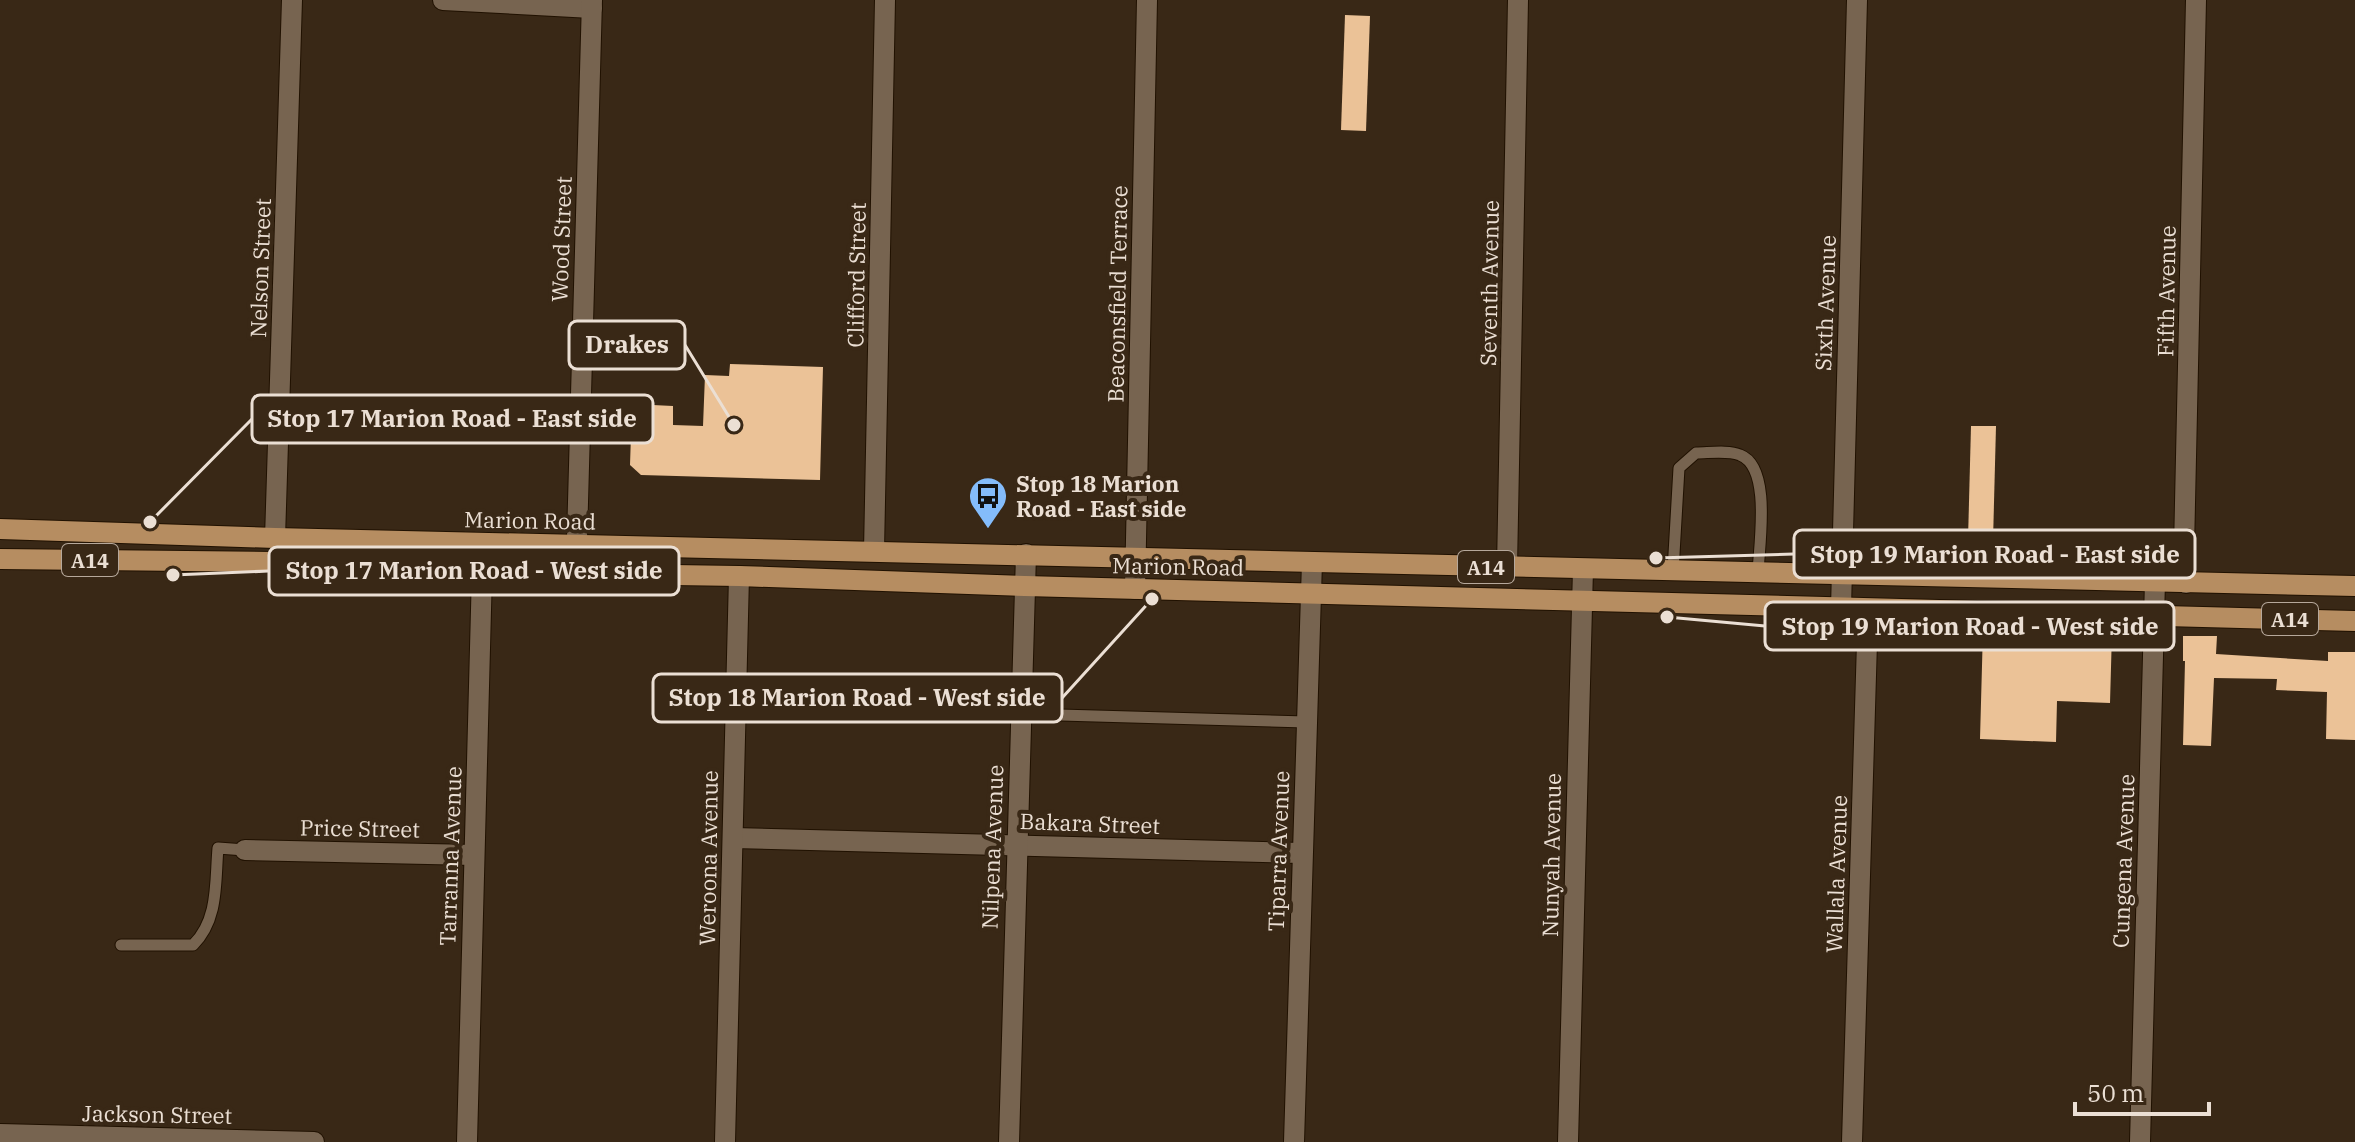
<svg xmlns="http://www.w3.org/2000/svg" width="2355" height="1142" font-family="'IBM Plex Serif',serif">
	<rect width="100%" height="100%" fill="#392816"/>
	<g fill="#ebc297">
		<path d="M1345,15L1370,16L1366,131L1341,130Z"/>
		<path d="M730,364L823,367L820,480L641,475L630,465L632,404L673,406V425L703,426L705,375L729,376Z"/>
		<path d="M1971,426H1996L1993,541L1968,540Z"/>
		<path d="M2048,626L2112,632L2110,703L2057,701L2056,742L1980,739L1983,629Z"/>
		<path d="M2183,636H2217L2216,654L2328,661V652H2355V740L2326,739L2327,692L2276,690L2277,679L2214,678L2211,746L2183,745L2185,661H2183Z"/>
	</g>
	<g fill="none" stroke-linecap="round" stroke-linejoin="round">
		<defs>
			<g id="service">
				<path d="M1673,571L1679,468L1696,453C1709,453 1728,450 1740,455C1772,467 1759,545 1758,573"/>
				<path d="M736,706L1306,722"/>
				<path d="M121,945H193C219,919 215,882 218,848L245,850"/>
			</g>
			<g id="minor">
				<path d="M443,0L592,8"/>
				<path d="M275,538L292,0"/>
				<path d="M874,551L885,0"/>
				<path d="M1507,567L1518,0"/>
				<path d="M576,574L592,0"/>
				<path d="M2186,583L2184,549L2196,0"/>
				<path d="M1135,589L1147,0"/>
				<path d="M1841,608L1857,0"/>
				<path d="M733,838L1301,853"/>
				<path d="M245,850L474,855"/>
				<path d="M0,1134L314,1142"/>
				<path d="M467,1142L482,572"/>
				<path d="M725,1142L739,576"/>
				<path d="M1009,1142L1026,554"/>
				<path d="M1294,1142L1312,562"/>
				<path d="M1568,1142L1583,569"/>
				<path d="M1852,1142L1867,642L1880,609"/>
				<path d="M2140,1142L2155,581"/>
			</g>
			<g id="primary">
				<path d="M0,529L275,538L2355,586"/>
				<path d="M0,559L273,562L482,572L739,576L1025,586L2355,621"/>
			</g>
		</defs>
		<use href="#service" stroke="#201101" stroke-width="13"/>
		<use href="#minor" stroke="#201101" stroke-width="22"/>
		<use href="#primary" stroke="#201101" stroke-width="22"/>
		<use href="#service" stroke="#776450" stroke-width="11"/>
		<use href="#minor" stroke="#776450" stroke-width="20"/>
		<use href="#primary" stroke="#b68d61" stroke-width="20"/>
	</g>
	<defs>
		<symbol id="bus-pin" viewBox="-11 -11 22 30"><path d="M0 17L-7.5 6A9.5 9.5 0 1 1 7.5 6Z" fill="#84bcfb" stroke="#392816"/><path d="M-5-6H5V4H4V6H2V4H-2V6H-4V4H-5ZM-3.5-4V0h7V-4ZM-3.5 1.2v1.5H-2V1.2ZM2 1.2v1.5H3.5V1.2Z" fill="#111"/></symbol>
	</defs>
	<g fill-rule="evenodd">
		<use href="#bus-pin" x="966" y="474" width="44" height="60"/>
	</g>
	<g text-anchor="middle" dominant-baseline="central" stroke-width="8" stroke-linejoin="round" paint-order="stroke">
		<g fill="#392816" stroke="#b6a89b" stroke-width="2">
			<rect x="62" y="544" width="56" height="32" rx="6"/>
			<rect x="1458" y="551" width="56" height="32" rx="6"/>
			<rect x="2262" y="603" width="56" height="32" rx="6"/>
		</g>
		<g font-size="20" font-weight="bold" fill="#ebdfd4">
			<text x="90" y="560">A14</text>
			<text x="1486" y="567">A14</text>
			<text x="2290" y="619">A14</text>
		</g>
		<g font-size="22" fill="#ebdfd4" stroke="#392816">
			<text transform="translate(561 239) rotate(-88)">Wood Street</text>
			<text transform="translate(260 268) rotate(-88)">Nelson Street</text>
			<text transform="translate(856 275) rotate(-89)">Clifford Street</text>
			<text transform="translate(1489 283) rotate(-89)">Seventh Avenue</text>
			<text transform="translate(2166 291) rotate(-89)">Fifth Avenue</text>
			<text transform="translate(1117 294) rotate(-89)">Beaconsfield Terrace</text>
			<text transform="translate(1825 303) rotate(-88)">Sixth Avenue</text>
			<text transform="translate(530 520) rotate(1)">Marion Road</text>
			<text transform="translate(1178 566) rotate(1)">Marion Road</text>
			<text transform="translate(1090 823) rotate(2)">Bakara Street</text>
			<text transform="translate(360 828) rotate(1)">Price Street</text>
			<text transform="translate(992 847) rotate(-88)">Nilpena Avenue</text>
			<text transform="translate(1278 851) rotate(-88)">Tiparra Avenue</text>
			<text transform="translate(1551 855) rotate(-89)">Nunyah Avenue</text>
			<text transform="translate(450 856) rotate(-88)">Tarranna Avenue</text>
			<text transform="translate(708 858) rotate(-89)">Weroona Avenue</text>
			<text transform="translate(2123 861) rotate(-88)">Cungena Avenue</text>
			<text transform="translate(1836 874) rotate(-88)">Wallala Avenue</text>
			<text transform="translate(157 1114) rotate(1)">Jackson Street</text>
		</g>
		<g font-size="22" font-weight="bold" fill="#ebdfd4" stroke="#392816" text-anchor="start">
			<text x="1016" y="483">Stop 18 Marion<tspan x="1016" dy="25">Road - East side</tspan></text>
		</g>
	</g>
	<path fill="none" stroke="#ebdfd4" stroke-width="3" d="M734 425L685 345M150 522L252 419M1656 558L1794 554M173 575L269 571M1667 617L1765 626M1152 599L1062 698"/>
	<g fill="#ebdfd4" stroke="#392816" stroke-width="3">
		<circle cx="734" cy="425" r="8"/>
		<circle cx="150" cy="522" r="8"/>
		<circle cx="1656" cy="558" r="8"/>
		<circle cx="173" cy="575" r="8"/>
		<circle cx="1667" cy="617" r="8"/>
		<circle cx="1152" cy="599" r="8"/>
	</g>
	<g fill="#392816" stroke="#ebdfd4" stroke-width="3">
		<rect x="569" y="321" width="116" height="48" rx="8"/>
		<rect x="252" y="395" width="401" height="48" rx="8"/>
		<rect x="1794" y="530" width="401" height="48" rx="8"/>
		<rect x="269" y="547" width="410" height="48" rx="8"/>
		<rect x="1765" y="602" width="409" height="48" rx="8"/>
		<rect x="653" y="674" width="409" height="48" rx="8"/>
	</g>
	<g font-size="24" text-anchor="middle" font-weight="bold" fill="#ebdfd4">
		<text x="627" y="353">Drakes</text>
		<text x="452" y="427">Stop 17 Marion Road - East side</text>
		<text x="1995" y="563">Stop 19 Marion Road - East side</text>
		<text x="474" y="579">Stop 17 Marion Road - West side</text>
		<text x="1970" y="635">Stop 19 Marion Road - West side</text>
		<text x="857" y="706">Stop 18 Marion Road - West side</text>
	</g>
	<path d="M2075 1102v12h134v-12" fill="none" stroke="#ebdfd4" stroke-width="4"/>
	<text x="2087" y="1102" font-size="24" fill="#ebdfd4" stroke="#392816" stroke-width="6" paint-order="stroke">50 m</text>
</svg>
